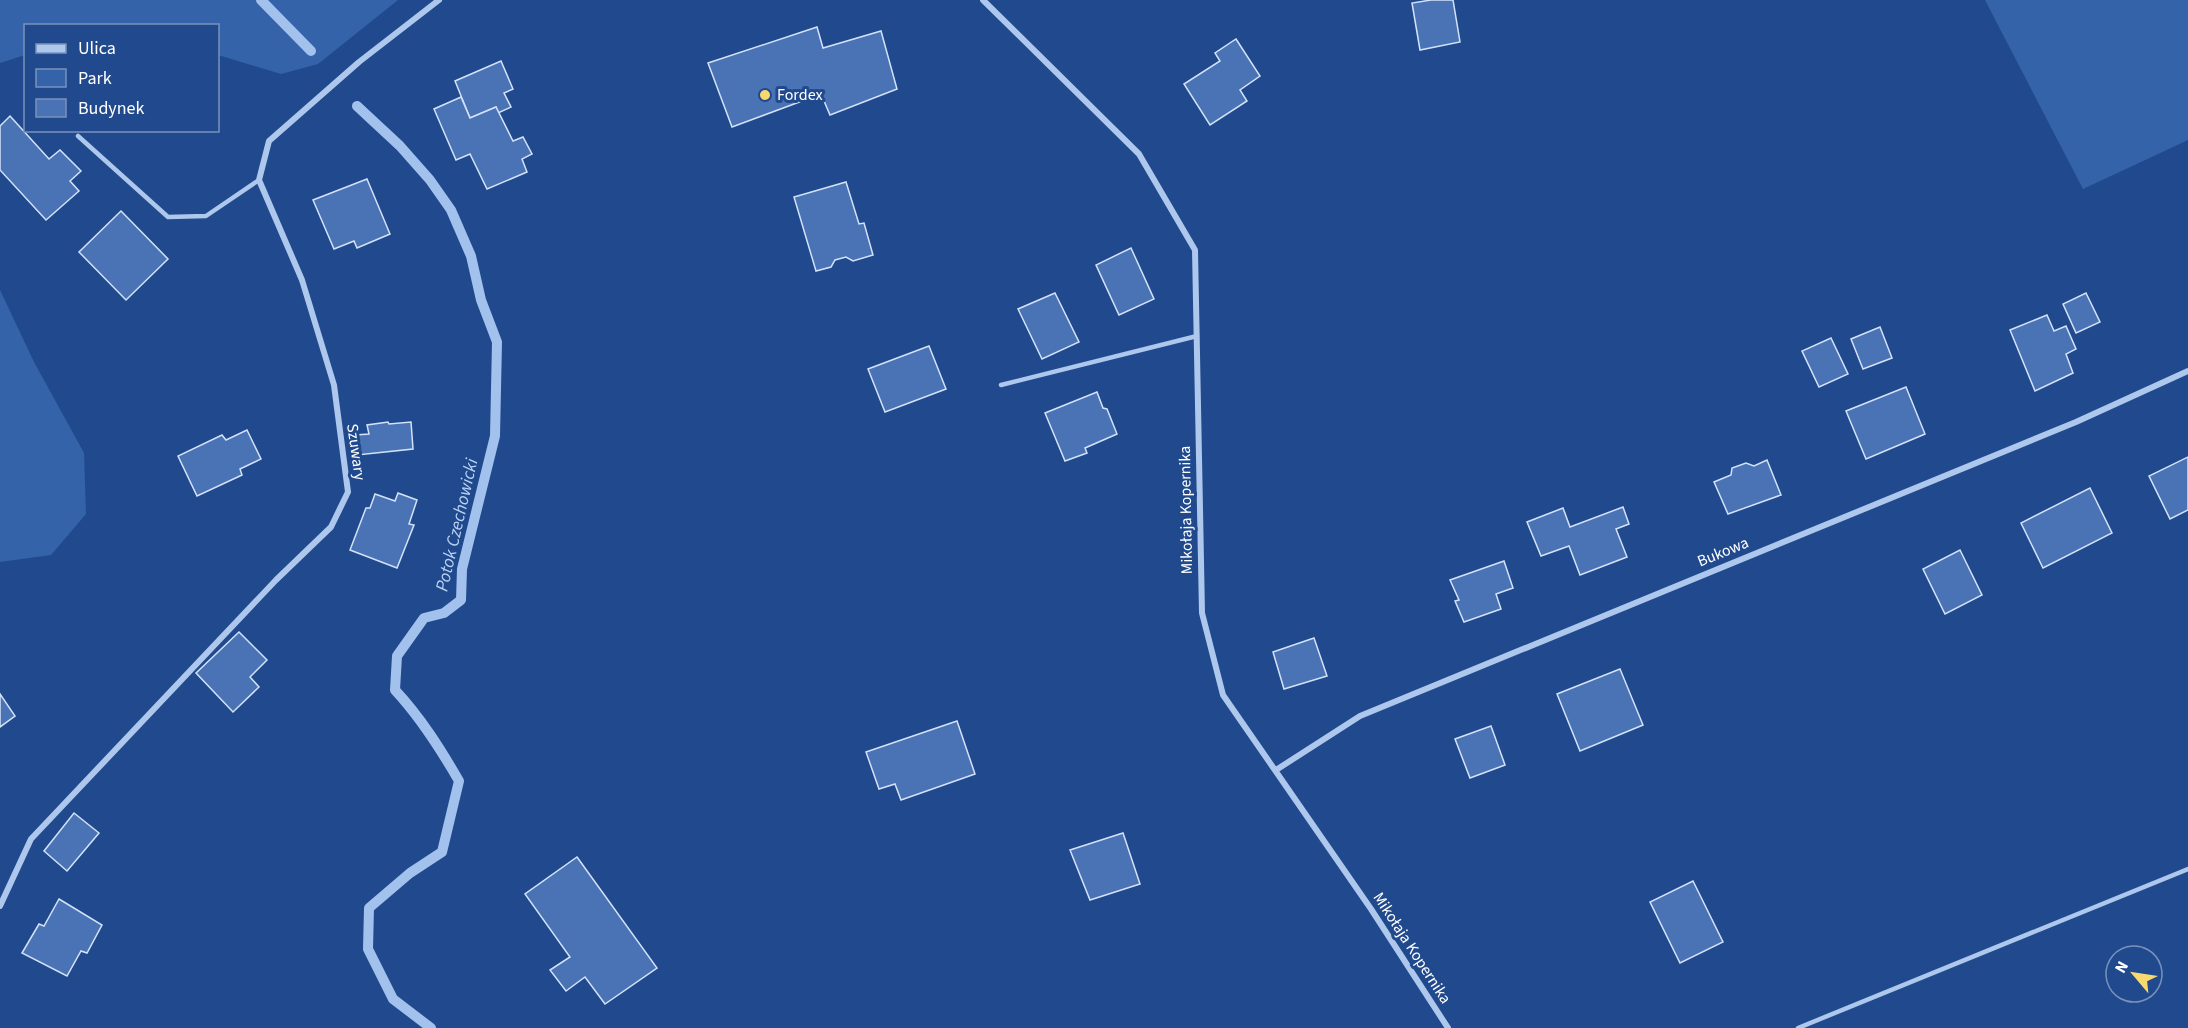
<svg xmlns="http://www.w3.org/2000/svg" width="2188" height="1028" font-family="'Source Sans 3',sans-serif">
	<rect width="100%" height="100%" fill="#204a8d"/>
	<g fill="#3463aa">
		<path d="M0,0H398L318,64L281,74L218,55V26H26L25,55L0,63Z"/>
		<path d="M1985,0H2188V140L2083,189Z"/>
		<path d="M0,290L34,362L84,453L86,514L51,555L0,562Z"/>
	</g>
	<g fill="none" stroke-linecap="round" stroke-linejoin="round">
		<g stroke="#a2c1ed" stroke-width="10">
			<path d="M261,0L311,51"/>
			<path d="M357,106L400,146L430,180L451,210L471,256L481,300L497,342L495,436L462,569L461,600L444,613L424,618L397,656L395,690C421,718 440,748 459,781L442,852L410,873L369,908L368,949L393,999L431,1028"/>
		</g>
	</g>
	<g fill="#4973b4" stroke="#d4e2f9" stroke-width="1.5">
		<path d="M1431,0H1453L1460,42L1420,50L1412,3Z"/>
		<path d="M817,27L823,48L881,31L897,89L830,115L821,94L732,127L708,63Z"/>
		<path d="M1236,39L1260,76L1240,90L1247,101L1210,125L1184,84L1220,61L1215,53Z"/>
		<path d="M501,61L513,89L504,93L511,107L498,113L496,107L470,118L455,81Z"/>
		<path d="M461,97L470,118L496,107L513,141L523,137L532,154L522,159L527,172L487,189L470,154L456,160L434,109Z"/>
		<path d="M10,116L49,159L60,150L81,171L70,181L79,191L46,220L0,170V126Z"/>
		<path d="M367,179L390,234L357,248L354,241L334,249L313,200Z"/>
		<path d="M846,182L859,224L864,223L873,255L853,261L846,257L835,260L831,267L816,271L794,197Z"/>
		<path d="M121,211L168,259L126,300L79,252Z"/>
		<path d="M1131,248L1154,299L1119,315L1096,265Z"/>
		<path d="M1055,293L1079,342L1042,359L1018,309Z"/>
		<path d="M2086,293L2100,322L2076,333L2063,304Z"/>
		<path d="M2047,315L2054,331L2066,326L2076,349L2066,354L2073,373L2035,391L2010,330Z"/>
		<path d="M1880,327L1892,358L1863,369L1851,339Z"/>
		<path d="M1831,338L1848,374L1819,387L1802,351Z"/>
		<path d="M929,346L946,389L885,412L868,369Z"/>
		<path d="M1906,387L1925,434L1866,459L1846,411Z"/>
		<path d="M1097,392L1103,408L1107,409L1117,434L1085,448L1087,453L1065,461L1045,413Z"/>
		<path d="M388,422L389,424L411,422L413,449L357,455L355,435L369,434L367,425Z"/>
		<path d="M247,430L261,459L240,469L242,475L197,496L178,456L222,435L226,440Z"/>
		<path d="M2188,457V510L2170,519L2149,476Z"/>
		<path d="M1767,460L1781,495L1728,514L1714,482L1731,475L1732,468L1746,463L1754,466Z"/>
		<path d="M2090,488L2112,533L2043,568L2021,523Z"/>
		<path d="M398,493L417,500L409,524L414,525L397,568L350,550L366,508H370L375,494L395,501Z"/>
		<path d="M1623,507L1629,524L1616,529L1627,557L1580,575L1569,546L1541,556L1527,522L1563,508L1570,527Z"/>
		<path d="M1960,550L1982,595L1945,614L1923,569Z"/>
		<path d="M1504,561L1513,588L1496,594L1501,609L1464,622L1455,601L1459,600L1450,580Z"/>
		<path d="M239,632L267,660L250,677L259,687L233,712L196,673Z"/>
		<path d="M1314,638L1327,676L1284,689L1273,652Z"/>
		<path d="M1620,669L1643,725L1580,751L1557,694Z"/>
		<path d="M0,694L15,716L0,727Z"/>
		<path d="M957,721L975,774L901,800L895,784L879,789L866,752Z"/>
		<path d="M1491,726L1505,765L1470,778L1455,739Z"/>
		<path d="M74,813L99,833L67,871L44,851Z"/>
		<path d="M1123,833L1140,884L1090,900L1070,850Z"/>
		<path d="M577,857L657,968L605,1004L585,977L566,991L550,970L570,957L525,894Z"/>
		<path d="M1693,881L1723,942L1680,963L1650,902Z"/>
		<path d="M59,899L102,925L87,953L81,951L67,976L22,953L39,924L44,926Z"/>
	</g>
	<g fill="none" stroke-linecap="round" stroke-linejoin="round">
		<g stroke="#aec7ec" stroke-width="4.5">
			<path d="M78,136L168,217L206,216L259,180"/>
			<path d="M1001,385L1197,336"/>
			<path d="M1798,1028L2188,869"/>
		</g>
		<g stroke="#aec7ec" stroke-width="6">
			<path d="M983,0L1139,154L1195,250L1202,613L1223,695L1371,909L1448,1028"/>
			<path d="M1276,770L1360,716L2076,422L2188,371"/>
			<path d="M0,906L31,839L276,580L331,527L348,492L334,385L302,280L259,180L269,141L359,62L439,0"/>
		</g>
	</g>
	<circle fill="#f9d96f" stroke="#204a8d" stroke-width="2" cx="765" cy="95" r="6"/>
	<g text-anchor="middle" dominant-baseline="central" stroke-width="6" stroke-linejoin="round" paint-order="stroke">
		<g font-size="16" fill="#fff" stroke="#204a8d" text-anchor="start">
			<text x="777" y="95">Fordex</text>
		</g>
		<g font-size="16" fill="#fff" stroke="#204a8d">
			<text transform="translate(356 452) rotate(82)">Szuwary</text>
			<text transform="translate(1186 510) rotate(-91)">Mikołaja Kopernika</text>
			<text transform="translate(1723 552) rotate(-22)">Bukowa</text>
			<text transform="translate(1412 948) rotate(57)">Mikołaja Kopernika</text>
		</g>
		<g font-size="18" font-style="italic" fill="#bad1f3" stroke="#204a8d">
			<text transform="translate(457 525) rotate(-77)">Potok Czechowicki</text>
		</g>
	</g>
	<rect x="24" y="24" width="195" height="108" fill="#204a8d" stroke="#7992bb" stroke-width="1.5"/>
	<rect x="36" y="44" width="30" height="9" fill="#aec7ec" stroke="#7992bb" stroke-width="1.5"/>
	<text x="78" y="54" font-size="18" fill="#ffffff">Ulica</text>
	<rect x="36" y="69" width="30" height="18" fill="#3463aa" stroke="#7992bb" stroke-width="1.5"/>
	<text x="78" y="84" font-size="18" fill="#ffffff">Park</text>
	<rect x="36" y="99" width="30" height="18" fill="#4973b4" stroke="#7992bb" stroke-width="1.5"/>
	<text x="78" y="114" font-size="18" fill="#ffffff">Budynek</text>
	<g transform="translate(2134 974) rotate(299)"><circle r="28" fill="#204a8d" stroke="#7992bb" stroke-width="1.5"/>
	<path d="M0-4.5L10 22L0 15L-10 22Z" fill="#f9d96f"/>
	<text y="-9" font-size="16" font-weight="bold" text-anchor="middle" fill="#ffffff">N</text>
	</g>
</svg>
